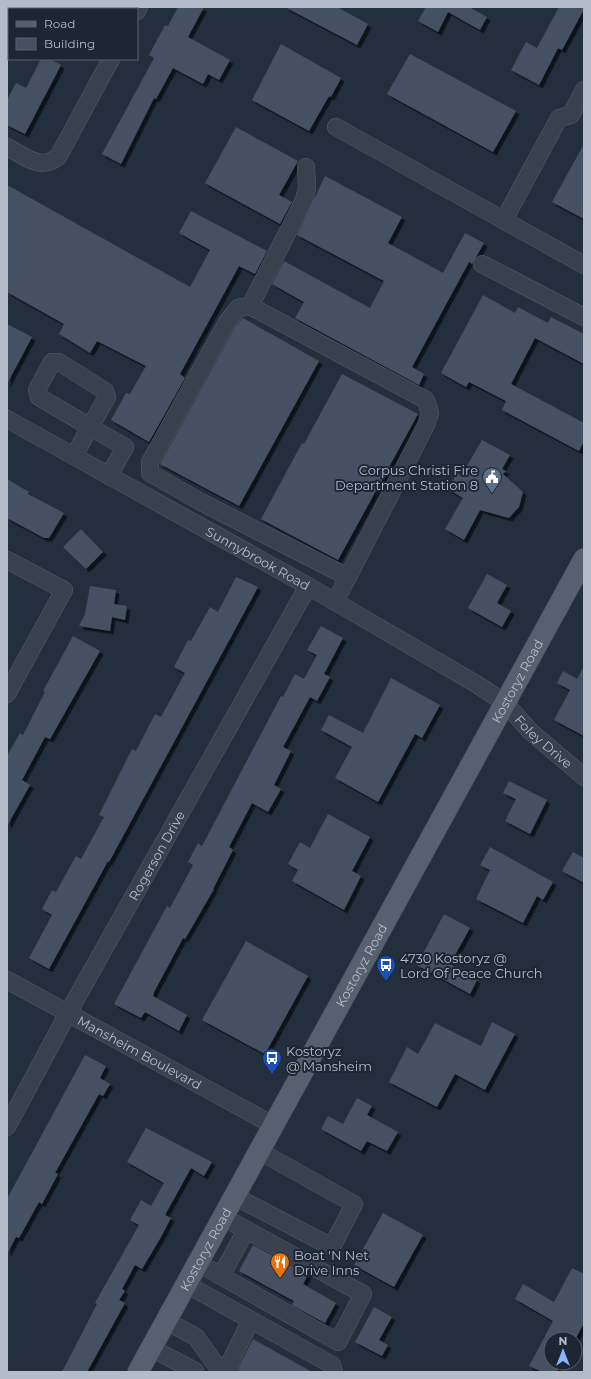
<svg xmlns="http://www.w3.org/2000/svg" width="591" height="1379" font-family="Montserrat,sans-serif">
	<defs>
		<filter id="shadow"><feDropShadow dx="3.5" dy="3.5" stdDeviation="0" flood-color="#0009"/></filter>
	</defs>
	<rect width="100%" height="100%" fill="#242f3e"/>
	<g fill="#455162" filter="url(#shadow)">
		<path d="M178,7H204L188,37L230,60L219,80L208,74L203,84L173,68L156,99L154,98L121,164L102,154L154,58L149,55L165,25L168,26Z"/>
		<path d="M285,7H337L368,24L357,45Z"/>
		<path d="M426,7H469L487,17L480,30L448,12L438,32L418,21Z"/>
		<path d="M559,7H584V9L562,50L558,48L539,85L511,70L526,42L537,48Z"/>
		<path d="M281,44L341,78L331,97L329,96L309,131L252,100Z"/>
		<path d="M410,54L516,111L493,152L387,94Z"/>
		<path d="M41,59H50L61,65L25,134L7,125V100L16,83L26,88Z"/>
		<path d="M236,127L298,161L279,195L292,202L280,224L205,183Z"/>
		<path d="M584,144V219L552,202Z"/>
		<path d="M325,176L402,217L388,243L443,273L465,233L484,243L472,264L469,262L412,367L424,374L419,385L295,318L304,302L272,284L284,261L370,308L384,281L297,235Z"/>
		<path d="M7,185L190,287L210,250L179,233L191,211L267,251L255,274L239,266L180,374L185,378L149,442L111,420L126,393L130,394L146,366L97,341L90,353L59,334L64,324L7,292Z"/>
		<path d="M483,295L515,313L518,307L548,323L551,317L584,334V364L535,338L511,384L584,423V441L579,451L502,410L506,401L469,382L466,387L441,373Z"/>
		<path d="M243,318L319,361L239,506L160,464L234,329Z"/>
		<path d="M7,324L32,337L7,384Z"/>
		<path d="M342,374L418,414L338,560L261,519L302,443L304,444Z"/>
		<path d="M482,440L510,455L502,469L506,471L503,474L523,492L519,507L509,518L480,510L464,540L445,529L463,498L448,489L457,473L461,476Z"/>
		<path d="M7,479L29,492L28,494L64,513L49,538H44L7,518Z"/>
		<path d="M81,529L103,552L86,569L63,547Z"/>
		<path d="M487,574L507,585L497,603L511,611L502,627L468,608Z"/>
		<path d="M236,577L258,587L109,862L108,861L49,969L29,958L52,915L42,909L52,890L56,892L76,856L81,859L104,817L99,815L132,749L136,751L155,714L161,717L185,673L174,667L188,640L191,641L210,607L218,612Z"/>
		<path d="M90,586L116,590L114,604L127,606L125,620L112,617L110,631L79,626L85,614Z"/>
		<path d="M321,626L343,638L324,674L330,677L317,701L310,697L283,747L291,751L274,785L281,789L268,812L252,803L229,847L233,850L213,889H214L185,939L183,938L154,992L153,996L187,1015L179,1031L145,1012L141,1018L114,1004L167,906L170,908L193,865L188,862L198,843L202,846L281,696L283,697L295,674L304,679L317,655L307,650Z"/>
		<path d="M73,636L100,651L50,739L45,737L22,780L30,785L7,826V756L20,733L23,735L45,692L43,691Z"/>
		<path d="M584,666V736L554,720L570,690L557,683L563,671L577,679Z"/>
		<path d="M391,678L440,705L422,738L415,734L378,802L335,778L352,747L321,730L329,715L363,733Z"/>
		<path d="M509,781L547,800L530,834L505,821L516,799L503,793Z"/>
		<path d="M328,814L370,837L352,871L361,876L344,910L292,881L298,870L288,864L300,842L310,848Z"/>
		<path d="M490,847L553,882L543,900L537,896L523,923L476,899L490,870L480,865Z"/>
		<path d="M573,852L584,858V883L562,871Z"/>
		<path d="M444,914L470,928L450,964L477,980L470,994L417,965Z"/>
		<path d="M246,941L308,976L265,1054L202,1020Z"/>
		<path d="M492,1022L515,1034L485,1090L455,1074L437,1107L389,1082L407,1047L418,1054L435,1023L481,1046Z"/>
		<path d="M85,1055L106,1066L100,1078L110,1084L103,1096L99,1094L55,1173L58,1174L42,1204L39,1202L19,1238L16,1237L7,1254V1199Z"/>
		<path d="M357,1098L372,1106L367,1115L398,1132L387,1151L367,1141L361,1151L321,1129L328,1116L343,1124Z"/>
		<path d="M146,1128L212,1162L204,1176L191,1168L165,1215L171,1218L161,1237L142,1269L135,1265L122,1289L125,1291L119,1300L125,1303L87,1372H62L97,1304L95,1303L139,1225L130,1220L141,1200L151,1206L164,1183L127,1162Z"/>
		<path d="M383,1213L423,1235L394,1287L354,1265Z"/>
		<path d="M253,1245L308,1275L303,1284L336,1303L325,1323L292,1305L294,1301L239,1271Z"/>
		<path d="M572,1268L584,1274V1323L575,1340L551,1339V1363H562L557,1372H542L529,1366L553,1321L515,1299L523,1284L554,1302Z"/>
		<path d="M374,1307L392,1317L379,1340L388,1345L382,1356L355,1342Z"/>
		<path d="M253,1339L312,1372H239L238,1368Z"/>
	</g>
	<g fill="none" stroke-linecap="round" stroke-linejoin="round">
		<defs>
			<g id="minor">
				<path d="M137,11L139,7"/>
				<path d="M336,127L584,265"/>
				<path d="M7,147C25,156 39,171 58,157L111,59"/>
				<path d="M504,220L559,118L571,115L584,90"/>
				<path d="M482,264L584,317"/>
				<path d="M250,306L304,200L307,188L306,167"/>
				<path d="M52,362H59L105,391L107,397L90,427L39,397L37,390Z"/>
				<path id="s1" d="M7,419L308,586L478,685L505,703L530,731L584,777"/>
				<path d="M74,456L90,427L125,447L109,476"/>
				<path d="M7,560L64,590L7,694"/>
				<path d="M335,602L426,425L430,413L426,400L250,306L238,308L226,324L150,462V473L201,502L348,577"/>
				<path id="s2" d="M7,980L273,1125"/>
				<path id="s3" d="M7,1127L68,1013L308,586"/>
				<path d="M234,1196L332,1247L354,1204L259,1151"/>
				<path d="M198,1263L338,1342L363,1294L223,1217"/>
				<path d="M221,1276L246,1230"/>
				<path d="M186,1284L332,1365L334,1372"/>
				<path d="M166,1321L196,1337L216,1365L229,1372"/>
				<path d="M151,1348L195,1371"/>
				<path d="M226,1370L251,1320"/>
			</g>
			<g id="major">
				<path id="s4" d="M138,1372L584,559"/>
			</g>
		</defs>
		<use href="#minor" stroke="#565f6c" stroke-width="18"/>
		<use href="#major" stroke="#414a57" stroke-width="22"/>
		<use href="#minor" stroke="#38414e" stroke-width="17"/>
		<use href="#major" stroke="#56606e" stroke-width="21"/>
	</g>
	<defs>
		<symbol id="civic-pin" viewBox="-11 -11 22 30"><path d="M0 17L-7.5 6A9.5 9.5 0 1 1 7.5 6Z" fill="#5c6f8a" stroke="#1d2633"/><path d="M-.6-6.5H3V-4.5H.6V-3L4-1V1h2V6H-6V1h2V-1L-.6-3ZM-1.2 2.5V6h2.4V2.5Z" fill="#fff"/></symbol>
		<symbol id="bus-pin" viewBox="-11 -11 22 30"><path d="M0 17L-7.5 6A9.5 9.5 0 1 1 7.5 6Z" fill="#1a4fb4" stroke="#1d2633"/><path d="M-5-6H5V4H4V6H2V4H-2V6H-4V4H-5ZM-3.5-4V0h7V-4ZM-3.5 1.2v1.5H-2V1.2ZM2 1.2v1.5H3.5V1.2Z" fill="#fff"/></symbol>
		<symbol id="restaurant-pin" viewBox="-11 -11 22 30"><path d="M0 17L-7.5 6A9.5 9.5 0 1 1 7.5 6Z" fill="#e8710a" stroke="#1d2633"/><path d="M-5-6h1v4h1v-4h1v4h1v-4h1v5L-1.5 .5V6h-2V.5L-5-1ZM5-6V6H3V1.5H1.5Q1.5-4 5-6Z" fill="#fff"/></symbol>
	</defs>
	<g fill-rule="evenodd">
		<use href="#civic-pin" x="481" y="466" width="22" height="30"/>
		<use href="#bus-pin" x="375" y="954" width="22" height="30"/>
		<use href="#bus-pin" x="261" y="1047" width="22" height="30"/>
		<use href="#restaurant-pin" x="269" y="1251" width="22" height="30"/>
	</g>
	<g text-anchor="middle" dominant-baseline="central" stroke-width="4" stroke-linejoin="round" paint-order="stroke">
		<g font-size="13" fill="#b4bcc9" stroke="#1d2633" text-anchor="start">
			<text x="478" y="470" text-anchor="end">Corpus Christi Fire<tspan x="478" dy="15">Department Station 8</tspan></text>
			<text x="400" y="958">4730 Kostoryz @<tspan x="400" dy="15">Lord Of Peace Church</tspan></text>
			<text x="286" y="1051">Kostoryz<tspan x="286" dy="15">@ Mansheim</tspan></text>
			<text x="294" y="1255">Boat 'N Net<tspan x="294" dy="15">Drive Inns</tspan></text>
		</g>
		<g font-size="13" fill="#b4bcc9" stroke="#1d2633">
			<text stroke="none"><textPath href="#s1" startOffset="287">Sunnybrook Road</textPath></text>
			<text stroke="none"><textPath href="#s4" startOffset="788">Kostoryz Road</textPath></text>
			<text stroke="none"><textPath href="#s1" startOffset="628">Foley Drive</textPath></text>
			<text stroke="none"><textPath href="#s3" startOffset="310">Rogerson Drive</textPath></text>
			<text stroke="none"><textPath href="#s4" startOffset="464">Kostoryz Road</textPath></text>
			<text stroke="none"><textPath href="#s2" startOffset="151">Mansheim Boulevard</textPath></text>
			<text stroke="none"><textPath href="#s4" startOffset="140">Kostoryz Road</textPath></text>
		</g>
	</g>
	<rect width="591" height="1379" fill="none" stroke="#b4bcc9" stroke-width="16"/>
	<rect x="8" y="8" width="130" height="52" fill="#1d2633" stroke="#59626f"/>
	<rect x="16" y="21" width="20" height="6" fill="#56606e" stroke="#59626f"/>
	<text x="44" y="28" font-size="12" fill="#b4bcc9">Road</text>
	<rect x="16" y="38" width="20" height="12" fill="#455162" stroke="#59626f"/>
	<text x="44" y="48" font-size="12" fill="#b4bcc9">Building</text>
	<g transform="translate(563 1351)"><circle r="19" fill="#1d2633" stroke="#59626f"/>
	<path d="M0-3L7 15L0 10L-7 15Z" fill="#8ab4f8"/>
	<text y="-6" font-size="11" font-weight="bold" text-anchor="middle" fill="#b4bcc9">N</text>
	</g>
</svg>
